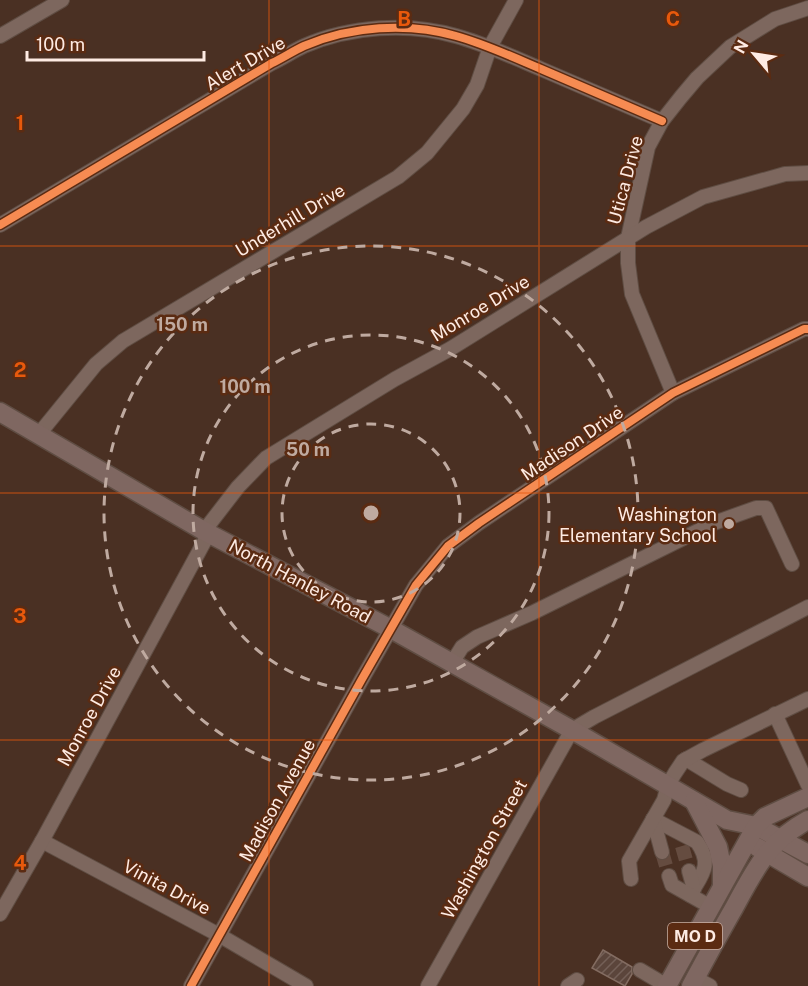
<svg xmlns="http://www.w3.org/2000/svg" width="808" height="986" font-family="'Public Sans',sans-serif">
	<defs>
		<pattern id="building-hatch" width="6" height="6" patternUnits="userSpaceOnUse" patternTransform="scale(1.5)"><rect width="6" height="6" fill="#5b453b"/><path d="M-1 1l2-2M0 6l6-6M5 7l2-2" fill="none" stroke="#746057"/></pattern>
	</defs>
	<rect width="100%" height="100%" fill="#4a3023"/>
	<path fill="url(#building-hatch)" stroke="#836c61" stroke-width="1.5" d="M603,950L632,967V974L625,986L592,968Z"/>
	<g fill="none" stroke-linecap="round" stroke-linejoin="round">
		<g stroke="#654c40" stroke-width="14" stroke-dasharray="14 7" stroke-linecap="butt">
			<path d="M682,846L689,871"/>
			<path d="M662,852L669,876"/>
		</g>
		<defs>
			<g id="minor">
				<path d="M0,36L62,0"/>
				<path d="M0,225L272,63C283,58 293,51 304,46C350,26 408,22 456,36C485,44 513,57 541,69C581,86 622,104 662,121"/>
				<path d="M673,393L632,294L628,263V238L648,147L662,121L681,97L697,78L730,47L775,19L808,8"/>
				<path d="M39,434L96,364L123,341L398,177L427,153L463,109L477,85L490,47L516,0"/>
				<path d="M204,531L238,487L266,458L395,379L450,349L646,227L703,197L785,174L808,173"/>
				<path d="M452,663L462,647L477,637L532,613L714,523L756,508H766L792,564"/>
				<path d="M775,714L808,785"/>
				<path d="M686,759L727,784L741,790"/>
				<path d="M653,819L697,842C713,865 702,874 690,895"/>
				<path d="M653,819L662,852"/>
				<path d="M42,841L219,935L306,986"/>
				<path d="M689,871L694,889"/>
				<path d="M669,876L672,885L711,907"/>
				<path d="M631,879L629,861L664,800L668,785L675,773L683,761L703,750L808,699"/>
				<path d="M0,914L42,841L209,533"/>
				<path d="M640,970L667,986"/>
				<path d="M695,978L710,986"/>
				<path d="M191,986L362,679L416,585L448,546L479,523L673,393L804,329H808"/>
				<path d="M428,986L572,730L594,717L808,607"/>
				<path d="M568,986L577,980"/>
			</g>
			<g id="major">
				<path d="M0,412L204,531L391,629L572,730L727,820L756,826L808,854"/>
				<path d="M694,801L718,847L722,866V885"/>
				<path d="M757,847L808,877"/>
				<path d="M667,986L756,826L765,817L808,797"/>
				<path d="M691,986C705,960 719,934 734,908C755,869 768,842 808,820"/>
			</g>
		</defs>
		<use href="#minor" stroke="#5f4d43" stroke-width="16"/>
		<use href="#major" stroke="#5f4d43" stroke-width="21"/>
		<use href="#minor" stroke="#7d675e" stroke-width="14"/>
		<use href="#major" stroke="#7f6761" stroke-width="18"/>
		<defs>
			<g id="cycleway">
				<path d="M0,225L272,63C283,58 293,51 304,46C350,26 408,22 456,36C485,44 513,57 541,69C581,86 622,104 662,121"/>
				<path d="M191,986L362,679L416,585L448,546L479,523L673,393L804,329H808"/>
			</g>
		</defs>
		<use href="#cycleway" stroke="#5b2b12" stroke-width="11"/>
		<use href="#cycleway" stroke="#f68b52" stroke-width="8"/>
	</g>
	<path fill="none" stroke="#e8590c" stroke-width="1.5" stroke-opacity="0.55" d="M269,0V986M539,0V986M0,246H808M0,493H808M0,740H808"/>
	<g fill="none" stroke="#bfaaa0" stroke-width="3" stroke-dasharray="10 8">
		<circle cx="371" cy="513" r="89"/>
		<circle cx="371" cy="513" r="178"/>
		<circle cx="371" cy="513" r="267"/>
	</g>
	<circle fill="#bfaaa0" stroke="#5b2b12" stroke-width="2" cx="729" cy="524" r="6"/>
	<g text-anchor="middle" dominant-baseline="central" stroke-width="5" stroke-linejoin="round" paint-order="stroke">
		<rect fill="#5b2b12" stroke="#cdb1a4" stroke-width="1.5" x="668" y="923" width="54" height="26" rx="4.5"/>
		<g font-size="16" font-weight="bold" fill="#feebe3">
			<text x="695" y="936">MO D</text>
		</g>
		<g font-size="18" fill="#feebe3" stroke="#5b2b12">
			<text transform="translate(245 63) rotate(-30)">Alert Drive</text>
			<text transform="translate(625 180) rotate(-75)">Utica Drive</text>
			<text transform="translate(290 220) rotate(-31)">Underhill Drive</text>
			<text transform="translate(480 308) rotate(-31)">Monroe Drive</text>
			<text transform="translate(572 443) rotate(-34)">Madison Drive</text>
			<text transform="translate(300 581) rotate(28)">North Hanley Road</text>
			<text transform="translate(89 716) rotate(-61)">Monroe Drive</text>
			<text transform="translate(277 800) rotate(-61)">Madison Avenue</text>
			<text transform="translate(484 849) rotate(-61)">Washington Street</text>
			<text transform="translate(167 887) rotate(28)">Vinita Drive</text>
		</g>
		<g font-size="18" fill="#feebe3" stroke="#5b2b12" text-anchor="end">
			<text x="717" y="514">Washington<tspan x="717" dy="21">Elementary School</tspan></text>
		</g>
	</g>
	<g font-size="20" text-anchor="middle" font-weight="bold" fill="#e8590c" stroke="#5b2b12" stroke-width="5" stroke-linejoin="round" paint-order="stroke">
		<text x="404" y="26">B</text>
		<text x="673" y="26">C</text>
		<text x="20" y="130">1</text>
		<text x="20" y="377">2</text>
		<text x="20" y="623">3</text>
		<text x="20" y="870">4</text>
	</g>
	<circle cx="371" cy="513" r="9" fill="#bfaaa0" stroke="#5b2b12" stroke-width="3"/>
	<g font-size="18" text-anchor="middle" font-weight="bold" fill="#bfaaa0" stroke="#5b2b12" stroke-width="5" stroke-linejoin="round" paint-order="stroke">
		<text x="182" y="331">150 m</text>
		<text x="245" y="393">100 m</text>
		<text x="308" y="456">50 m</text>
	</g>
	<g transform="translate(754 54) rotate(299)" stroke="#5b2b12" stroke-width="4.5" paint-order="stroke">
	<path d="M0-4.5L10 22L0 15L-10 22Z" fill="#feebe3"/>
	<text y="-9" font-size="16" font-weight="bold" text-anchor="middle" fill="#feebe3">N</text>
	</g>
	<path d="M27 51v9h177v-9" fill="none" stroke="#feebe3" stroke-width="3"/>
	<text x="36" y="51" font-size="18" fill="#feebe3" stroke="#5b2b12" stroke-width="4.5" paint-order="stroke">100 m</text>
</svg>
